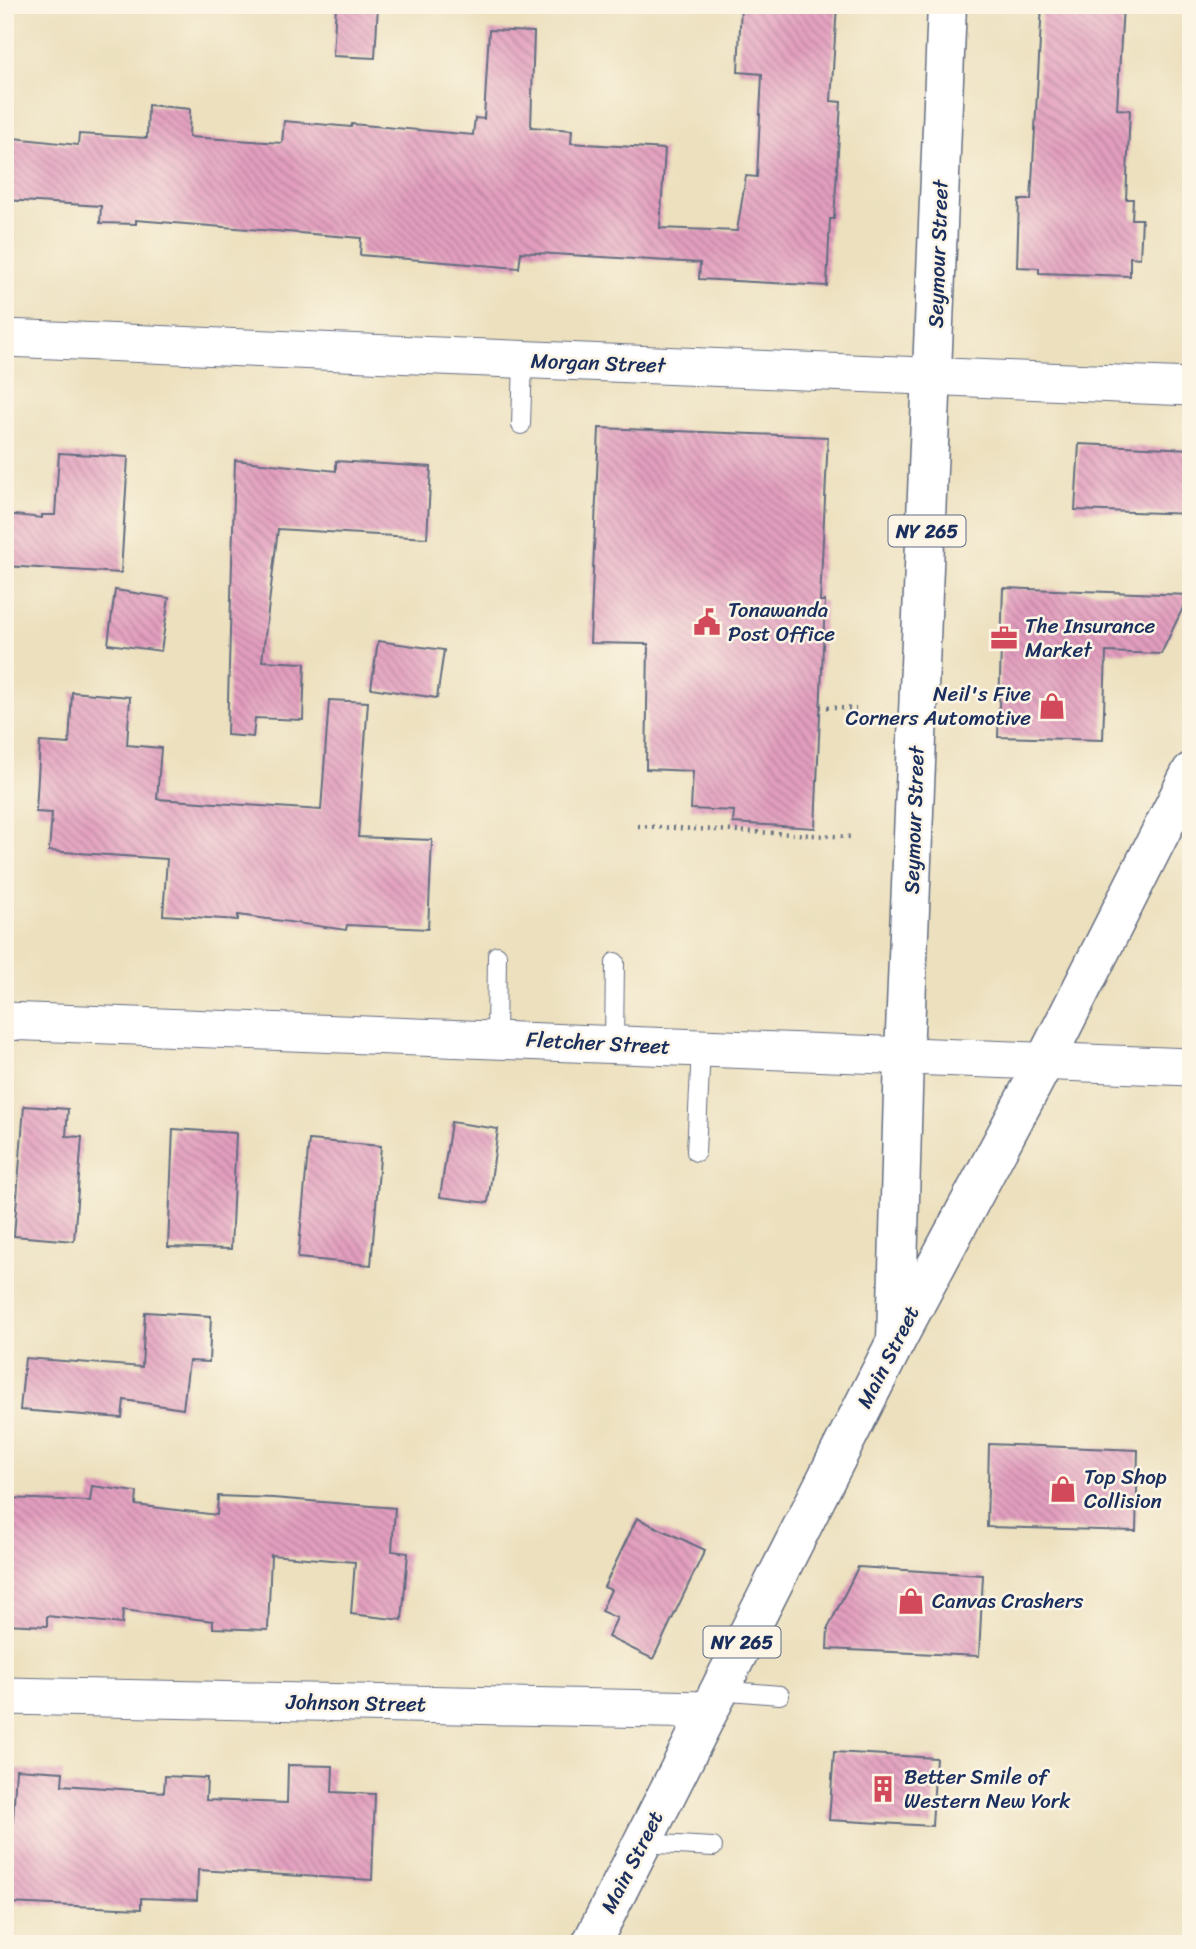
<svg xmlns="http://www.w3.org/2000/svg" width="1196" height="1949" font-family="Sriracha,sans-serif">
	<defs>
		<pattern id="building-back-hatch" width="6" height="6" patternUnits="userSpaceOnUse" patternTransform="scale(1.75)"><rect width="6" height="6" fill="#e39ebe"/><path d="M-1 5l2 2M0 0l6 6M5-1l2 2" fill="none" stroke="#b7819e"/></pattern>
	</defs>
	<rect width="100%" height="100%" fill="#fcf5e5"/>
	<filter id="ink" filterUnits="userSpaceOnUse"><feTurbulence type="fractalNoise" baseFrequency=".0143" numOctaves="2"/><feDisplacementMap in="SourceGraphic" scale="14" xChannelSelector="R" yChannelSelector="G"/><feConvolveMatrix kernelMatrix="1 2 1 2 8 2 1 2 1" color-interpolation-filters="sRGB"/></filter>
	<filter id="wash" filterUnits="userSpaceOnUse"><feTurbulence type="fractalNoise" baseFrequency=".00686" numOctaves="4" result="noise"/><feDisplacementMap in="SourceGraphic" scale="28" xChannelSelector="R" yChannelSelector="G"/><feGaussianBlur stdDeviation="1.57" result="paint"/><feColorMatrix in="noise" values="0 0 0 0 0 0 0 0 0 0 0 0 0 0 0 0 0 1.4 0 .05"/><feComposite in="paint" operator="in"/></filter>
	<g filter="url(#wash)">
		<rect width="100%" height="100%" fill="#ece0be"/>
		<g id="blocks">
			<g fill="url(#building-back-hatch)">
				<path d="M336,5H378L375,58L333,56Z"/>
				<path d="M741,5H837L831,101L841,102L834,219H830L827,286L699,279L700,263L521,252L519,268L360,255L361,238L136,220V224L100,223L101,206L5,200V137L78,145L79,134L147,138L148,105L190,109L189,137L282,143L284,121L351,127L352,124L473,135L475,118L484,119L489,30L534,32L531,127L572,130L571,143L665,149L660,228L737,231L746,176L757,177L762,74L738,72Z"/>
				<path d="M1042,5H1123L1117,109L1130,110L1126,199H1133L1132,219H1142L1140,258L1130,257V276L1039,273V268L1017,267L1019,200H1031Z"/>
				<path d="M599,428L828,437L820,601H825L815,828L733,823L734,811L691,809L693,771L646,769L648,644L590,643Z"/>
				<path d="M1079,444L1191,449V514L1075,510Z"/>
				<path d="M59,453L128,457L121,573L5,566V514L42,518V515H55Z"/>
				<path d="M235,460L336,471V461L431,467L427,538L278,529L262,661L305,663L303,720L255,718L253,737L227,735Z"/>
				<path d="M1003,588L1189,595L1161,654L1106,652L1103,740L998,737Z"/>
				<path d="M115,590L169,598L161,651L108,644Z"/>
				<path d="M378,641L444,650L437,698L371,688Z"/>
				<path d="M72,692L130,697L127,745L161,748L157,799L321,810L329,700L368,702L358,837L432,840L428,929L347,925L346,930L238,915V920L163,915L167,859L49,851L52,813L36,812L40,742L69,744Z"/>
				<path d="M24,1106L68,1109L66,1136L82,1137L74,1241L14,1236Z"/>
				<path d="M451,1122L498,1129L488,1203L440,1197Z"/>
				<path d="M173,1129L236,1133L231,1249L168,1247Z"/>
				<path d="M309,1140L381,1146L371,1265L298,1258Z"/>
				<path d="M145,1312L211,1316L209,1362L189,1361L183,1409L124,1400L122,1418L20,1410L25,1358L142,1367Z"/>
				<path d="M989,1444L1138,1450L1136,1531L987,1527Z"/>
				<path d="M92,1486L137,1492L136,1505L217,1515L218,1496L273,1498L395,1508L392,1551L408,1553L402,1620L351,1614L355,1562L271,1555L268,1630L213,1628V1621L123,1610L122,1624L47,1616V1626L5,1624V1498L90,1501Z"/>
				<path d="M637,1518L705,1550L653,1659L608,1637L617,1618L601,1611L611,1590L604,1587Z"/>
				<path d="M858,1567L983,1575L979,1656L827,1649L828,1628Z"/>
				<path d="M834,1752L936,1758L932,1826L829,1820Z"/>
				<path d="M288,1765L333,1766L332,1792L375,1794L372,1880L198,1870L197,1900L141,1898V1909L8,1903L16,1769L63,1772L62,1785L164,1792L165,1776L207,1778L206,1800L287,1803Z"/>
			</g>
		</g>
	</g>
	<g filter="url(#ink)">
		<use href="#blocks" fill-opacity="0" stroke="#646d80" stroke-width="2"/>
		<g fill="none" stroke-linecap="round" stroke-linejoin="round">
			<defs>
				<g id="lane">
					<path d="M521,425L523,359"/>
					<path d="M496,1039L497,955"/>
					<path d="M614,1043L615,962"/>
					<path d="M696,1152L701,1048"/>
					<path d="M718,1690L780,1695"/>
					<path d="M641,1843L713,1847"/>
				</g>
				<g id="street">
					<path d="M5,338L1191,387"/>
					<path d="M5,1021L1191,1067"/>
					<path d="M5,1696L708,1710"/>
				</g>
				<path id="secondary" d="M896,1341L1045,1061L1191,772"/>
				<path id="primary" d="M591,1944L896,1341L904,1056L947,5"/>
			</defs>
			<use href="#lane" stroke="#646d80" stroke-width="20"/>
			<use href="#street" stroke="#646d80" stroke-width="39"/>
			<use href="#secondary" stroke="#646d80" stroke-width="41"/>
			<use href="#primary" stroke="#646d80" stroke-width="41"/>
			<g stroke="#646d80" stroke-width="4.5" stroke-dasharray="2 5" stroke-linecap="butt">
				<path d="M820,707L856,709"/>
				<path d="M638,826L851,837"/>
			</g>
			<use href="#lane" stroke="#fff" stroke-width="18"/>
			<use href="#street" stroke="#fff" stroke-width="37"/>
			<use href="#secondary" stroke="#fff" stroke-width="38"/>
			<use href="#primary" stroke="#fff" stroke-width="38"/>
		</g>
	</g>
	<defs>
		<symbol id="civic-bare" viewBox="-9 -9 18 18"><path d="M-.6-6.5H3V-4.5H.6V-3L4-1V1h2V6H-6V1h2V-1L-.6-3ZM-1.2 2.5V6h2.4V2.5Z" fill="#d1495b" stroke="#fcf5e5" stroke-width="2.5" paint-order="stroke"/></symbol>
		<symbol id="office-bare" viewBox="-9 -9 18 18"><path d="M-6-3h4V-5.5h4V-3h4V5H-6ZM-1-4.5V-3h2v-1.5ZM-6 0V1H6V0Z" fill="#d1495b" stroke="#fcf5e5" stroke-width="2.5" paint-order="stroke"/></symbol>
		<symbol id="shop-bare" viewBox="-9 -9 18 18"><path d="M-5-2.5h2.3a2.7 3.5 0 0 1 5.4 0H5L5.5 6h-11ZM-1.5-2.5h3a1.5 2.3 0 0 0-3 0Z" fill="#d1495b" stroke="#fcf5e5" stroke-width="2.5" paint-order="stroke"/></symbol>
		<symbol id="building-bare" viewBox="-9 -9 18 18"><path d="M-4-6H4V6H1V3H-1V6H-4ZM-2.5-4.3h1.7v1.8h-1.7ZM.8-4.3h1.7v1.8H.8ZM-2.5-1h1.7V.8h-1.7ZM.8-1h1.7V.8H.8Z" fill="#d1495b" stroke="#fcf5e5" stroke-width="2.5" paint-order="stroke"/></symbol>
	</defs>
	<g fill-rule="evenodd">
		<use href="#civic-bare" x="688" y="603" width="38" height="38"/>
		<use href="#office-bare" x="985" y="619" width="38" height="38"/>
		<use href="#shop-bare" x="1033" y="687" width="38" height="38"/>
		<use href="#shop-bare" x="1044" y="1470" width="38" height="38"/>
		<use href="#shop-bare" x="892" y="1582" width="38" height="38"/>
		<use href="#building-bare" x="864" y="1770" width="38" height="38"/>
	</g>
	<g text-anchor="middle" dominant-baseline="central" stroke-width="5" stroke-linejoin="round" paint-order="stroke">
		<g fill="#fcf5e5" stroke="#5e6a86" stroke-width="2">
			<rect x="888.5" y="515.5" width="77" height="31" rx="5"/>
			<rect x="703.5" y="1626.5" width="77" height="31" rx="5"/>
		</g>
		<g font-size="19" font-weight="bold" fill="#1b2f5e">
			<text x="927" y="531">NY 265</text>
			<text x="742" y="1642">NY 265</text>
		</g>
		<g font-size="21" fill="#1b2f5e" stroke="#fcf5e5">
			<text transform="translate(938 254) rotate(-88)">Seymour Street</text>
			<text transform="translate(598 363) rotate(2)">Morgan Street</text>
			<text transform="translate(914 820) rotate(-88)">Seymour Street</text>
			<text transform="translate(598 1043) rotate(3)">Fletcher Street</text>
			<text transform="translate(888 1357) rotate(-63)">Main Street</text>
			<text transform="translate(356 1703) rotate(1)">Johnson Street</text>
			<text transform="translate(632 1862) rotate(-63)">Main Street</text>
		</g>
		<g font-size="21" fill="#1b2f5e" stroke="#fcf5e5" text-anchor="start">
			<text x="728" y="610">Tonawanda<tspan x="728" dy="24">Post Office</tspan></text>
			<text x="1025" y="626">The Insurance<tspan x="1025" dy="24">Market</tspan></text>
			<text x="1031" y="694" text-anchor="end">Neil's Five<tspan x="1031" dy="24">Corners Automotive</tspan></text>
			<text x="1084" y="1477">Top Shop<tspan x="1084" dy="24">Collision</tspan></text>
			<text x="932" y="1601">Canvas Crashers</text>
			<text x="904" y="1777">Better Smile of<tspan x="904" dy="24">Western New York</tspan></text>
		</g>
	</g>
	<rect width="1196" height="1949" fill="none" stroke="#fcf5e5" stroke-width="28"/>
</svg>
